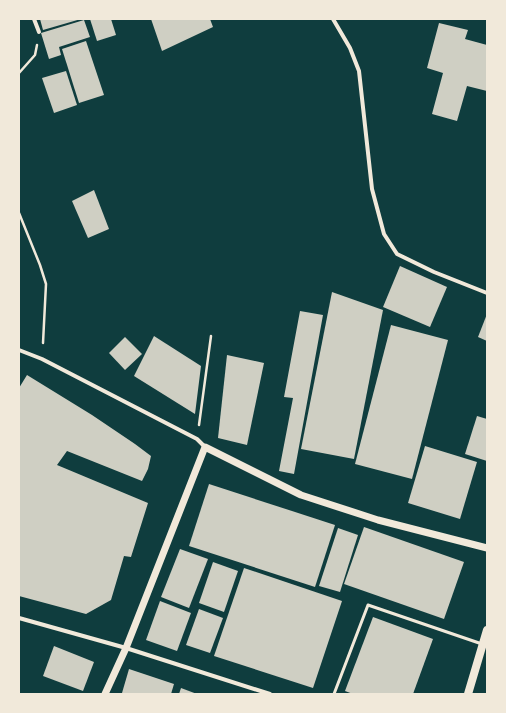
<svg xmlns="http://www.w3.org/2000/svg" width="506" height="713" font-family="Barlow,sans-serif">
	<rect width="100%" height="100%" fill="#0f3d3e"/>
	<g fill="#cfcfc3">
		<path d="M40,19H81L43,30Z"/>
		<path d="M90,19H111L116,35L97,41Z"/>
		<path d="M151,19H210L213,27L162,51Z"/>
		<path d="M84,20L90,37L59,47L61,55L49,59L41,33Z"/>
		<path d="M439,23L468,30L465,39L487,45V91L467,86L457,121L432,114L443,73L427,68Z"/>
		<path d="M86,41L104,95L79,103L62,49Z"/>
		<path d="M66,71L77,105L54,113L42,78Z"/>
		<path d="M94,190L109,229L88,238L72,201Z"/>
		<path d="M400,266L447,287L430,327L383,307Z"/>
		<path d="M332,292L383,310L354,459L301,449Z"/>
		<path d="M300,311L323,315L294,474L279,471L293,398L284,397Z"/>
		<path d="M487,314V341L478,337Z"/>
		<path d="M391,325L448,340L412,479L355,464Z"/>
		<path d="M154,336L201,366L195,414L134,376Z"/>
		<path d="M125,337L142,354L125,370L109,353Z"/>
		<path d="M227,355L264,363L247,445L218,438Z"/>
		<path d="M27,375L92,415L135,444L151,456L148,469L142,481L67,451L57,465L148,503L131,557L124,556L111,600L86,614L19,596V388Z"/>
		<path d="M477,416L487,419V461L465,454Z"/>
		<path d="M425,446L477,462L460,519L408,503Z"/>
		<path d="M209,484L335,525L315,587L189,546Z"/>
		<path d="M364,527L464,562L444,619L344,584Z"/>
		<path d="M338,528L358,535L340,592L319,586Z"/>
		<path d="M180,549L208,559L189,608L161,597Z"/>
		<path d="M213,562L238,571L224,612L199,603Z"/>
		<path d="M244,568L342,601L313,688L214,656Z"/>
		<path d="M160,601L191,613L177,651L146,640Z"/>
		<path d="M199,609L223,618L210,653L186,645Z"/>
		<path d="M373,617L433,639L413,694H353L345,691Z"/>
		<path d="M54,646L94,662L83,691L43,676Z"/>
		<path d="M129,669L174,684L171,694L122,693Z"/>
		<path d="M181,688L197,694H179Z"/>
	</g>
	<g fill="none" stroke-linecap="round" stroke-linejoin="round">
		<g stroke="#f1e9da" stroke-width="2.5">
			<path d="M19,73L35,55L37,45"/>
			<path d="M19,213L40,265L46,284L43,343"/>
			<path d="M199,425L211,336"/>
		</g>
		<path stroke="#f1e9da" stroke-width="3" d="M334,694L368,605L482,644"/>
		<g stroke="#f1e9da" stroke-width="4">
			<path d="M34,19L39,32"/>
			<path d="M333,19L350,48L359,71L372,189L384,234L397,254L434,272L487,293"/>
			<path d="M19,350L42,359L197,439L205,447"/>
			<path d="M19,618L126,648L270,694"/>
		</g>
		<path stroke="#f1e9da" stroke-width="7" d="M105,694L126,648L205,447L301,495L378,520L487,548"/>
		<path stroke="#f1e9da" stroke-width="8" d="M468,694L487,630"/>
	</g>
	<rect width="506" height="713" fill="none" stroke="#f1e9da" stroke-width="40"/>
</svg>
